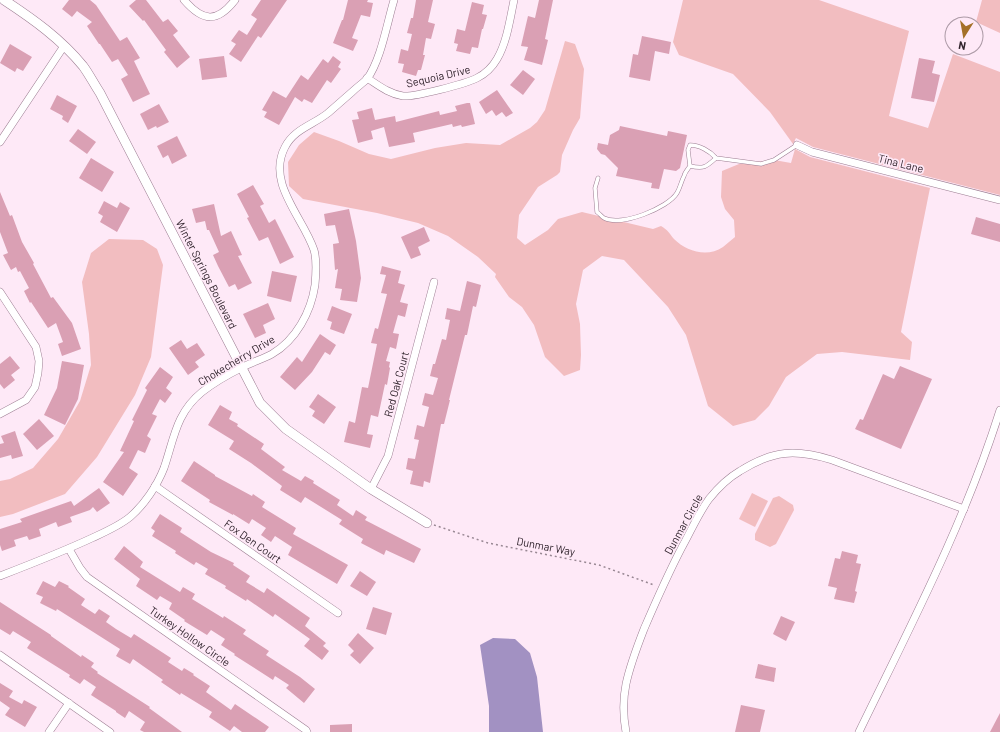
<svg xmlns="http://www.w3.org/2000/svg" width="1000" height="732" font-family="Barlow,sans-serif">
	<rect width="100%" height="100%" fill="#fee9f7"/>
	<g fill="#f2bdc0">
		<path d="M683,0H819L909,31L889,116L928,128L953,54L1000,72V195L813,147L796,138L793,144L770,112L733,74L679,55L673,42Z"/>
		<path d="M982,0H1000V33L976,22Z"/>
		<path d="M565,41L575,44L584,69L580,118L573,130L562,155L560,172L557,175L538,187L519,215L517,238L525,245L548,230L558,219L582,212L653,229L661,226C668,230 669,233 674,239C686,251 707,258 723,247C727,244 731,240 735,237L734,220L725,209L721,197L722,171L739,164L774,160L791,163L795,149L810,157L930,188L901,332L912,342L910,360L842,352L817,354L786,377L769,406L755,420L733,426L708,406L686,335L668,307L624,260L602,256L583,270L576,304L580,324L581,355L580,370L564,376L545,357L534,325L522,307L509,297L495,277L496,274L478,257L448,236L418,223L377,213L303,199L289,186L288,162L299,145L314,132L339,141L369,154L391,159L435,148L466,143L500,145L530,128L537,122L545,110Z"/>
		<path d="M109,239L143,240L157,249L163,265L151,357L135,395L97,457L65,494L13,514L0,517V481L10,479L33,468L58,439L80,401L91,365L89,334L82,282L91,253Z"/>
		<path d="M752,493L768,501L755,527L739,519Z"/>
		<path d="M779,496L793,505L794,510L776,544L770,547L755,540V534L773,498Z"/>
	</g>
	<path fill="#a291c2" d="M493,638L515,639L530,653L537,677L543,732H489V706L480,645Z"/>
	<g fill="#daa0b4">
		<path d="M69,0H90L96,5L120,41L127,37L140,58L134,61L150,94L133,102L121,79L128,75L118,59L112,62L100,44H99L87,26L92,22L77,11L72,17L62,9Z"/>
		<path d="M136,0H146L163,22L168,19L178,31L173,35L190,57L177,68L164,52L166,50L144,20L143,21L129,6Z"/>
		<path d="M261,0H287L261,38L258,36L241,62L229,54L236,44L231,41L239,30L247,35L257,19L251,15Z"/>
		<path d="M348,0H368L367,2L373,3L370,17L361,15L352,38L358,40L353,51L333,43L342,20H343Z"/>
		<path d="M416,0H433L428,22L435,24L431,39L426,38L423,55H425L421,70H418L416,76L402,72L404,64L398,63L401,49L408,51L412,34L407,33L411,18H413Z"/>
		<path d="M539,0H553L545,39L548,40L542,65L524,60L528,47L521,46L528,16L535,18Z"/>
		<path d="M472,2L484,5L482,14L487,15L483,29H482L478,48L472,47L470,54L456,51L458,44L454,43L457,29L465,31Z"/>
		<path d="M642,36L671,42L669,54L655,51L650,81L629,77L633,54L638,55Z"/>
		<path d="M10,44L32,57L23,71L17,68L15,72L0,63Z"/>
		<path d="M224,56L227,77L202,80L199,59Z"/>
		<path d="M333,56L341,62L338,67L341,69L331,83L327,80L312,103L304,99L302,102L295,97L279,125L264,117L267,112L262,110L273,91L286,98L301,75L308,80L323,59L328,63Z"/>
		<path d="M919,58L935,61L932,73L940,75L934,102L911,98Z"/>
		<path d="M523,70L535,79L523,95L510,85Z"/>
		<path d="M497,90L513,113L506,117L502,112L496,116L492,110L486,114L479,102Z"/>
		<path d="M57,95L77,106L68,123L62,119L63,116L50,109Z"/>
		<path d="M467,103H470L475,124L462,127L461,125L453,127L452,124L413,133L415,142L389,147L384,127L371,131L373,139L358,143L352,120L359,119L357,112L372,108L375,120L395,116L396,122L439,111L440,115L457,111L455,106Z"/>
		<path d="M159,104L169,122L157,128L156,126L148,130L140,114Z"/>
		<path d="M620,126L667,136L668,131L687,135L680,168L676,171L664,169L659,189L651,188L652,183L616,176L618,168L605,155L601,154L597,149L598,143L608,145L610,135L619,130Z"/>
		<path d="M78,129L96,142L87,154L69,141Z"/>
		<path d="M177,136L187,156L172,164L168,155L163,158L157,146Z"/>
		<path d="M91,158L114,172L102,192L79,178Z"/>
		<path d="M253,185L264,204L260,206L269,223L275,219L294,257L280,264L268,237L259,241L247,218L249,217L237,194Z"/>
		<path d="M0,192L10,216L12,215L22,242L34,263L33,264L51,298L53,297L72,323L81,349L62,356L58,344L63,342L56,323L48,328L31,302L30,303L24,291L29,288L20,271L18,272L16,267L11,270L3,255L8,253L0,232Z"/>
		<path d="M104,201L117,208L120,202L130,208L117,232L100,222L103,216L98,213Z"/>
		<path d="M214,204L221,236L231,231L242,255L238,256L252,283L238,290L235,284L229,287L218,266L213,255L219,252L209,230H207L205,221L196,223L192,209Z"/>
		<path d="M349,209L356,241L361,278L357,302L340,300L342,289L335,288L338,269L335,270L333,244L339,243L335,225L326,226L324,214Z"/>
		<path d="M976,217L1000,224V242L971,234Z"/>
		<path d="M424,227L430,241L418,247L421,255L411,259L401,237Z"/>
		<path d="M382,266L401,271L398,283L405,285L400,302L408,304L405,317L398,315L393,333L399,334L396,349L390,347L386,361L390,362L389,367L390,368L387,385L385,384L378,417L371,415L367,434L373,435L370,448L344,442L349,421L355,423L362,387L368,388L377,344L371,343L375,328L378,329L387,294L381,293L386,275L380,274Z"/>
		<path d="M272,271L297,276L291,302L267,296Z"/>
		<path d="M467,281L481,285L476,307L473,306L467,335H465L449,400H450L444,424H441L430,483L424,481L423,487L410,484L413,471L406,469L408,458L415,459L419,440L414,439L417,425L424,427L429,407L422,405L425,393L433,395L438,378L430,376L433,364H435L442,339L446,340L450,320L445,319L447,308L460,311Z"/>
		<path d="M268,303L275,319L263,325L266,333L255,338L243,314Z"/>
		<path d="M332,306L352,314L344,334L330,329L332,322L327,320Z"/>
		<path d="M320,334L336,345L330,355L325,352L312,372L295,390L280,377L297,357L302,362Z"/>
		<path d="M181,340L187,349L197,343L205,355L195,362L199,367L188,375L169,348Z"/>
		<path d="M10,356L20,368L11,375L15,380L4,389L0,384V364Z"/>
		<path d="M62,361L84,365L78,399L65,425L44,415L57,388Z"/>
		<path d="M900,366L932,379L901,449L855,429L860,419L863,420L883,374L894,379Z"/>
		<path d="M160,367L173,377L166,388L172,393L165,403L160,399L152,414L157,416L147,436L151,439L145,453L138,450L129,468L138,474L123,496L103,482L124,452L120,451L134,421L132,420L147,390L145,388Z"/>
		<path d="M318,394L336,407L324,424L312,416L315,411L309,407Z"/>
		<path d="M220,405L232,412L229,419L238,424L237,426L264,444L261,449L285,467L282,470L301,481L305,476L314,481L313,483L340,500L337,505L353,516L356,510L367,517L365,520L421,549L414,563L386,550L384,555L361,543L363,539L339,524L342,520L305,497L301,503L280,490L282,486L251,463L229,449L234,441L208,425Z"/>
		<path d="M39,419L54,436L37,450L23,434Z"/>
		<path d="M15,431L23,456L12,459L11,455L0,458V444L4,443L1,436Z"/>
		<path d="M194,461L215,475V476L252,496L253,494L265,502L262,507L296,528L293,534L348,565L337,584L288,555L292,547L275,536L271,542L261,535L266,528L252,519L249,524L233,514V515L209,502L210,500L181,481Z"/>
		<path d="M99,488L110,503L97,512L93,507L90,510L70,517L72,522L58,527L56,522L39,529L41,536L29,540L27,536L14,540L16,546L2,551L0,545V529L22,522L20,519L71,501L74,506Z"/>
		<path d="M160,514L182,528L180,532L211,552L234,563L233,565L250,576L246,582L264,593L267,588L310,618L305,626L326,643L323,646L329,651L322,660L304,646L310,639L275,614L273,617L247,599L246,601L225,588L226,586L205,574L208,569L196,562L194,565L175,553L176,551L152,536L155,531L151,528Z"/>
		<path d="M124,546L143,562L140,567L180,592L183,587L195,594L192,599L223,618L224,616L246,630L243,634L269,651L266,655L300,677L315,689L304,703L286,688L289,685L275,676L273,680L234,655L235,654L221,645L225,639L211,630L207,635L184,621L185,620L169,609L172,603L160,596L157,600L136,586L140,579L114,559Z"/>
		<path d="M842,551L858,555L856,563L861,564L855,591L857,592L854,603L834,599L837,588L828,586L835,558L840,559Z"/>
		<path d="M360,571L376,582L367,596L350,586Z"/>
		<path d="M43,581L55,587L59,581L69,586L68,587L85,599L81,605L95,614L99,609L110,616L106,622L116,629L131,638L134,634L171,658L168,662L182,671L184,668L194,674L193,675L210,686L206,692L231,710L235,704L269,727L265,732H242L234,726L230,731L209,717L212,712L181,693L180,695L161,682L163,680L133,659L130,664L116,656L120,649L57,609L56,611L40,603L43,597L36,594Z"/>
		<path d="M0,602L51,635V636L81,657L82,655L94,663L91,667L98,672L97,673L150,707L149,708L182,732H144L140,730L145,722L129,711L125,718L116,712V711L91,695L96,687L84,679L80,684L69,677L70,675L27,648L31,642L13,631L10,635L0,629Z"/>
		<path d="M373,607L392,613L386,635L366,629Z"/>
		<path d="M781,616L795,622L786,641L773,634Z"/>
		<path d="M358,633L374,648L360,664L350,655L354,651L348,645Z"/>
		<path d="M758,664L776,668L774,682L755,678Z"/>
		<path d="M0,683L13,691L9,697L22,704L24,700L37,707L25,727L5,715L10,708L0,701Z"/>
		<path d="M741,705L765,710L760,732H735Z"/>
		<path d="M1000,713V732H990Z"/>
		<path d="M352,724V732H330V725Z"/>
	</g>
	<g fill="none" stroke-linecap="round" stroke-linejoin="round">
		<defs>
			<g id="service">
				<path d="M690,166C704,169 706,167 716,158"/>
				<path d="M598,178L595,188L597,212C600,214 602,217 604,218C621,227 668,208 677,193C680,188 681,182 684,176C685,172 688,169 690,166L688,150L690,145C699,145 710,151 716,158L761,164L774,160L797,145"/>
			</g>
			<g id="minor">
				<path d="M184,0C203,22 217,23 235,0"/>
				<path d="M367,78C378,85 389,94 403,96C415,97 465,84 477,78C485,74 493,66 497,59C507,42 510,19 514,0"/>
				<path d="M0,142L64,46"/>
				<path d="M797,145L812,152L1000,200"/>
				<path d="M0,292L36,347L39,361L38,373L35,387L26,400L0,414"/>
				<path d="M155,486L338,613"/>
				<path d="M371,489L388,456L434,282"/>
				<path d="M69,549L80,568L87,577L306,730L307,732"/>
				<path d="M0,576C31,564 62,552 92,538C105,532 119,526 130,517C144,505 157,486 164,468C174,439 176,413 202,392C212,384 231,373 243,367C252,362 263,359 272,354C296,340 311,312 315,285C316,274 317,260 314,250C303,217 266,183 285,147C294,129 313,125 328,113C336,106 344,99 352,92C356,88 363,83 367,79C381,60 387,23 394,0"/>
				<path d="M0,655L110,732"/>
				<path d="M49,732L69,703"/>
				<path d="M626,732C623,716 623,699 626,684C630,665 637,647 644,629C656,601 668,574 682,547C691,531 698,514 709,499C717,489 728,478 740,471C773,450 796,449 832,460L964,509"/>
				<path d="M859,732C910,627 965,522 1000,410"/>
			</g>
			<path id="tertiary" d="M4,0C33,19 61,39 83,66C89,74 94,84 100,93L260,403L286,429L371,489L427,523"/>
		</defs>
		<use href="#service" stroke="#9c7d92" stroke-width="4.5"/>
		<use href="#minor" stroke="#9c7d92" stroke-width="8"/>
		<use href="#tertiary" stroke="#9c7d92" stroke-width="10"/>
		<path stroke="#998894" stroke-width="1.5" stroke-dasharray="2 3" stroke-linecap="butt" d="M434,525L488,543L599,565L654,585"/>
		<use href="#service" stroke="#fff" stroke-width="3.5"/>
		<use href="#minor" stroke="#fff" stroke-width="7"/>
		<use href="#tertiary" stroke="#fff" stroke-width="9"/>
	</g>
	<g text-anchor="middle" dominant-baseline="central" stroke-width="3.5" stroke-linejoin="round" paint-order="stroke">
		<g font-size="11" fill="#30232c" stroke="#fee9f7">
			<text transform="translate(438 76) rotate(-13)">Sequoia Drive</text>
			<text transform="translate(901 163) rotate(14)">Tina Lane</text>
			<text transform="translate(207 274) rotate(63)">Winter Springs Boulevard</text>
			<text transform="translate(236 360) rotate(-31)">Chokecherry Drive</text>
			<text transform="translate(396 384) rotate(-75)">Red Oak Court</text>
			<text transform="translate(683 524) rotate(-61)">Dunmar Circle</text>
			<text transform="translate(253 541) rotate(35)">Fox Den Court</text>
			<text transform="translate(546 546) rotate(11)">Dunmar Way</text>
			<text transform="translate(190 636) rotate(35)">Turkey Hollow Circle</text>
		</g>
	</g>
	<g transform="translate(964 36) rotate(191)"><circle r="19" fill="#fee9f7" stroke="#ac9aa6"/>
	<path d="M0-3L7 15L0 10L-7 15Z" fill="#a47028"/>
	<text y="-6" font-size="11" font-weight="bold" text-anchor="middle" fill="#30232c">N</text>
	</g>
</svg>
